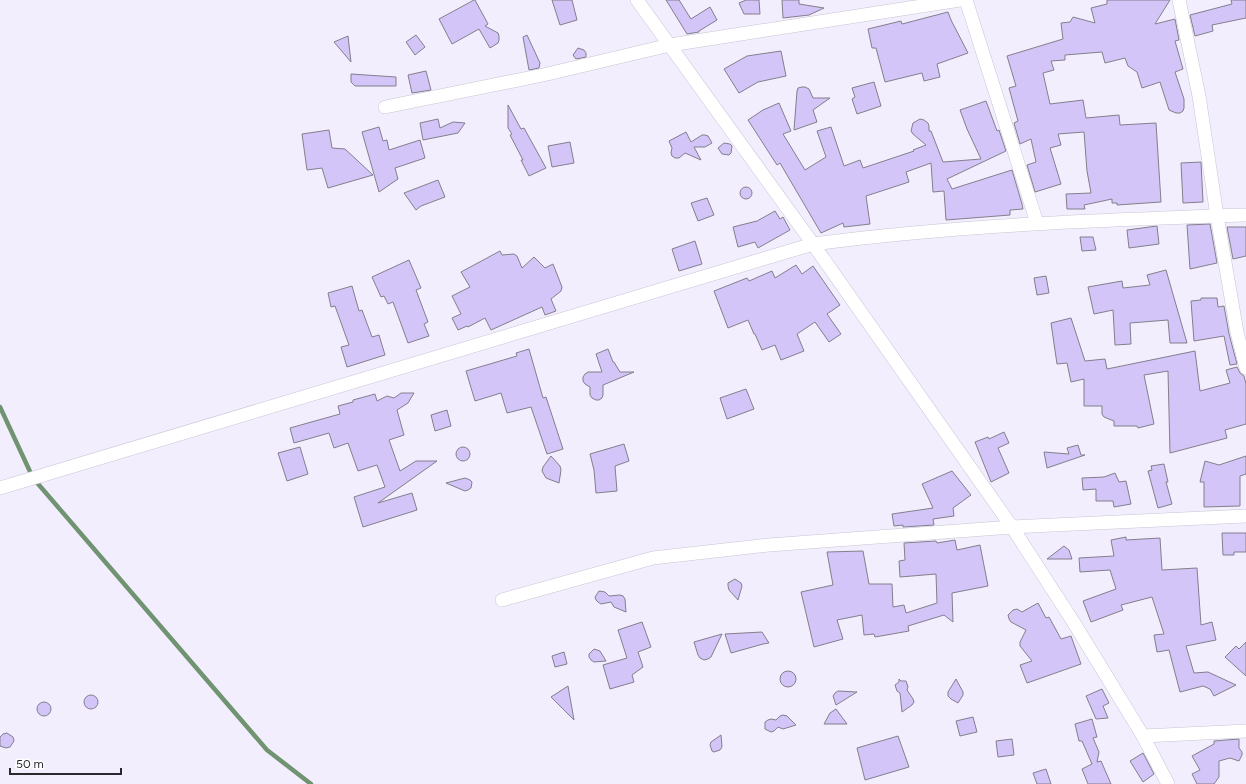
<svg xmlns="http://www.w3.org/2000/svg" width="1246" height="784" font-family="Figtree,sans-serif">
	<rect width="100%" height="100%" fill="#f3eefe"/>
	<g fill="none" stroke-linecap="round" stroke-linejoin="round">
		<path stroke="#709371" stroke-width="4.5" d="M0,407L33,478L267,750L311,784"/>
	</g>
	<g fill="#d4c5f8" stroke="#837f8c">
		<path d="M474,0H475L488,24L485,26L498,33L499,36V40L498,43L490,48L479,29L452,44L439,19Z"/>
		<path d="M552,0H572L577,20L560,25Z"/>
		<path d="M666,0H679L691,19L710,7L717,20L699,31V32L687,34Z"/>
		<path d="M746,0H759L760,14H744L739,3Z"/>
		<path d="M782,0H799V4L824,8L809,15L783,18Z"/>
		<path d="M1107,0H1170L1155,24L1175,19L1179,40L1175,41L1183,69L1175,72L1184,99V108L1183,111L1180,113H1176L1169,110L1160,82L1142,88L1137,72L1128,66L1125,58L1105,63L1102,52L1065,55V60L1051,61L1054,70L1043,73L1050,104L1083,100L1086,118L1119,115L1120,125L1156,123L1161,202L1117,205V203H1112V199L1084,205L1085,209H1067L1066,194L1091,193L1087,171L1084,132L1058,134L1061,145L1050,148L1061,184L1035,192L1027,165L1036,162L1031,139L1020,144L1014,123L1018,121L1009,88L1016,86L1007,56L1063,39L1061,23L1070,22L1073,17L1095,23L1091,8L1107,4Z"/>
		<path d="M1231,0H1246V18L1212,25L1213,31L1195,36L1190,15L1232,4Z"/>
		<path d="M948,12L951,20L968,53L937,64L940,77L924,81L922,73L885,82L876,48H872L868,29L901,21L902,24Z"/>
		<path d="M416,35L425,47L415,55L406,42Z"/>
		<path d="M527,35L540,63L539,68L529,70L523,37Z"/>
		<path d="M348,36L351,62L334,42Z"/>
		<path d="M578,48L584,50L586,53V57L576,59L573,55Z"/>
		<path d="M781,51L786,76L758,82L739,93L724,69L747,56Z"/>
		<path d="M426,71L431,90L412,93L408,75Z"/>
		<path d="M351,74L396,77V86H355L351,82Z"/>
		<path d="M874,82L881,106L857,114L852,99L855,97L852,88Z"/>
		<path d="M802,87H805L809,89L813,98H830L813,110L817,122L794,130L797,91L798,88Z"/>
		<path d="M986,101L997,131L999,130L1006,151L947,179L952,189L1012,170L1022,204L1023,209L1010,210V215L946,220L944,191L933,192L931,163L906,172L909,182L866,196L870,224L844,227L843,223L821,233L780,163L777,165L748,120L763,110L779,103L791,131L783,134L805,170L826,157L817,131L831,127L844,166L860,160L863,168L914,151L913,150L926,145L913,134L911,131L913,123L920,119L924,120L928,123L929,126V131H931L943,162L981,159L967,129L960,110Z"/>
		<path d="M508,105L521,129L524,128L546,168L529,176L521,160H523L510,135L512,134L508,128Z"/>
		<path d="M438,119L440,128L453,122L465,123L458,133L423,140L420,123Z"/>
		<path d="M379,127L383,141L387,140L389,150L420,140L425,158L395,168L398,179L379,192L362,132Z"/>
		<path d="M329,130L332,148L345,149L373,175L328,188L322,168L307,170L302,134Z"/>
		<path d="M686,132L691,142L702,135H705L708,136L712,143L705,147H694L701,160L685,153L679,158H675L672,156L671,153L672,148L669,141Z"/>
		<path d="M570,142L574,163L552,167L548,146Z"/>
		<path d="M724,143L730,144L732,146L731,153L729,155L722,154L718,148Z"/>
		<path d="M1201,162L1203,202L1183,203L1181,163Z"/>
		<path d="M438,180L445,197L421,206L416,210L404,193Z"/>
		<circle cx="746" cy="193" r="6"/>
		<path d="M707,198L714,215L698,221L691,203Z"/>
		<path d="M775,211L780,219L783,217L790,230L758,248L755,242L738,247L733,227L757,221Z"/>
		<path d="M1210,224L1217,263L1190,269L1187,225Z"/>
		<path d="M1157,226L1159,244L1129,248L1127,230Z"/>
		<path d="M1227,227H1246V256L1233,259Z"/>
		<path d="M1080,237H1093L1096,250L1082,251Z"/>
		<path d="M695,241L702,264L679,271L672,249Z"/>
		<path d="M500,251L502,255L514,254L517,256L522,268L534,257L545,268L553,264L562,287L561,291L551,299L556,311L545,315L542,307L491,330L485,318L468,327L467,326L458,330L452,318L461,314L452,296L470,287L461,272Z"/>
		<path d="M409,260L421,288L416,290L428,322L424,324L429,336L408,343L393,302L388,304L384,296L381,297L372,277Z"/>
		<path d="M796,265L802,274L813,266L840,305L827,314L841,334L829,342L815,322L797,334L804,351L781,360L775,345L762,350L755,334H754L748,320L728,328L714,291L747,278L749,281L772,271L775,278Z"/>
		<path d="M1166,270L1187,343H1170L1168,320L1130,323L1131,344L1115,345L1113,310L1094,314L1088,287L1122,281L1123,288L1150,285L1147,275Z"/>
		<path d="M1046,276L1049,293L1037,295L1034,278Z"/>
		<path d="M352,286L359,311L362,310L372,337L379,335L385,355L347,367L341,347L349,345L335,306L331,307L328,293Z"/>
		<path d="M1201,298H1217L1218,307L1224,306L1229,334L1237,364L1230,365L1224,336L1194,341L1191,301L1201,300Z"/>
		<path d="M1071,318L1085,361L1105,359L1107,369L1195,351L1200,391L1230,383L1226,370L1237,367L1240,373L1244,376L1246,384V424L1225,430L1227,438L1170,453L1168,371L1144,375L1154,424L1138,428L1137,426H1114V421L1104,417L1102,414V406H1084V379L1071,382L1067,363L1057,364L1051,323Z"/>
		<path d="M529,349L543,398L546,397L563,449L547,454L531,407L507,413L501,393L475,401L466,371L517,356L516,353Z"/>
		<path d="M608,349L613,362H614L620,372H634L603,385V395L602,398L599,400H596L592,398L590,395V387L585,384L583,381V377L585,374L588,372H602L596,354Z"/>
		<path d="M746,389L754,409L727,419L720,398Z"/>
		<path d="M401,393H414L408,403L397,410L404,435L389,440L400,471L416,461H437L378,503L412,493L417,510L363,527L354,497L385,487L377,465L358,471L348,443L334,448L329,433L294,443L290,428L340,414L338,406L353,402V400L375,394L377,401L387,396L394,398Z"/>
		<path d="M447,410L451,426L435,431L431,415Z"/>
		<path d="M1004,432L1009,443L998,448L1009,473L991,482L975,442L988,437L989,439Z"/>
		<path d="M624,444L629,461L615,466L617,491L596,493L594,470L590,454Z"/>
		<path d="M1078,445L1081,455H1085L1047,468L1044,452L1069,454L1067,448Z"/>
		<path d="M300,447L308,474L287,481L278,453Z"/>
		<circle cx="463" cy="454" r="7"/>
		<path d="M551,456L560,466L561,470L559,483L546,478L542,471L543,467Z"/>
		<path d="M1246,456V474L1240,476V506L1204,507V482H1200L1205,461L1219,465Z"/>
		<path d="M1164,464L1168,482H1166L1172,504L1158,508L1148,471L1152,470L1151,466Z"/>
		<path d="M952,471L971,495L953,508L954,516L933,519L934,525L903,527V525L894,526L892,514L933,508L922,484Z"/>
		<path d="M1115,473L1119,482L1126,481L1131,504L1114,507L1113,501H1096V489L1083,490L1082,478L1104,477Z"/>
		<path d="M465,478L470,480L472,482L471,488L468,490L465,491L446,483Z"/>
		<path d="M1222,533H1246V552H1234V555H1223Z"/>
		<path d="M1126,537V540L1160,538L1162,570L1197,568L1201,625L1212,622L1216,640L1186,646L1194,673L1208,672L1236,685L1214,696L1210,689L1203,686L1180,692L1169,650L1157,652L1154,635L1164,634L1152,597L1121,605L1123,610L1091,622L1083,601L1116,589L1110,570L1080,572L1079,558L1114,556L1111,540Z"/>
		<path d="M955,540L957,550L980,545L988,586L952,593L953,622L944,615L908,626L909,631L875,637L874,634L864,635L862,615L837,620L843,639L814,647L801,592L833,585L827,552L863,551L869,584H892L893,607L904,605L906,613L937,603L936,574L900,577L899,561L905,560L904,543L936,541L937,543Z"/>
		<path d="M1064,546L1069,550L1072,559H1047Z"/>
		<path d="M735,579L741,583L742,586L738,600L729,590L728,586V583Z"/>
		<path d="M599,591L605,592L609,596L620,595L623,596L625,599L626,612L614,607L611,602L601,604L598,602L596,600L595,597Z"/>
		<path d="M1038,603L1046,618L1049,617L1061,639L1071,636L1081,664L1027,683L1020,665L1032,661L1020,646V642L1026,630L1011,622L1009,619L1008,615L1013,610L1017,609L1022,612Z"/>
		<path d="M642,622L651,647L638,652L643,667L632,675L634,682L610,689L603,665L627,658L618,630Z"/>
		<path d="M762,632L769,643L763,644L731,653L725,634Z"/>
		<path d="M722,634L711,657L708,659L704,660L700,658L698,655L694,642Z"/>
		<path d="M1246,642V676L1225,657L1236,646L1239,649Z"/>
		<path d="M594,649L600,651L606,661L594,662L591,660L589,657V654Z"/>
		<path d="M564,652L567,664L555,667L552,656Z"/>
		<circle cx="788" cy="679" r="8"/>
		<path d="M899,679L901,681H906L908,687L907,690L913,699L914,702L912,705L902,712L900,693L897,691L895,685L899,682Z"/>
		<path d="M956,679L963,692V695L958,703L951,699L948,696V692Z"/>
		<path d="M568,686L574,720L551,697Z"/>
		<path d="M1102,689L1109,703L1103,706L1108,718L1096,719L1086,696Z"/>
		<path d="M838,691L857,692L836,705L833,696L835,693Z"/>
		<circle cx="91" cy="702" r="7"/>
		<circle cx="44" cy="709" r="7"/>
		<path d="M836,709L847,724H824L830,713Z"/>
		<path d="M783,715L787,716L796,725L783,729L778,727L774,731L771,732L765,729V722L768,720L771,719L776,720L780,716Z"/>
		<path d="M973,717L977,732L960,736L956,721Z"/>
		<path d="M1092,719L1097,737L1093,738L1099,752L1097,762L1101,761L1111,784H1088L1082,769L1092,764L1082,741H1079L1075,724Z"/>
		<path d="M7,733L13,737L14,741L10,747L6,748L0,746V737L3,734Z"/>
		<path d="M721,735L722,747L720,750L714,752L712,751L710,745L711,742Z"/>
		<path d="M898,736L909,767L865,780L857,748Z"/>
		<path d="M1012,739L1014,755L998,757L996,741Z"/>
		<path d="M1239,739V748L1242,752V755L1239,761L1230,758L1219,761V777L1214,784H1197L1192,774L1200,770L1192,756L1214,744V741Z"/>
		<path d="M1143,753L1154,774L1143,782L1130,761Z"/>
		<path d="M1046,769L1051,784H1037L1033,773Z"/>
	</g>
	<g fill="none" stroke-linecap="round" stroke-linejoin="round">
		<defs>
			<g id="minor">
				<path d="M637,0L813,244L1012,527L1074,623L1143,736L1168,784"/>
				<path d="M966,0L1037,223"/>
				<path d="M1179,0L1199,96L1217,216L1237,332L1246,368"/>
				<path d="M385,107L543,75L670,45L960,0"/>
				<path d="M0,488L813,244C956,225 1101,220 1246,215"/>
				<path d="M502,600L653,558L769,545L1012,527L1246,516"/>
				<path d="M1143,736L1246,731"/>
			</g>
		</defs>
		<use href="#minor" stroke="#c8c4d3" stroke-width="14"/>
		<use href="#minor" stroke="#fff" stroke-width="13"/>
	</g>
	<path d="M10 768v6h111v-6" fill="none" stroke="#2a282e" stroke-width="2"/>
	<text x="16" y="768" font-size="12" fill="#2a282e" stroke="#fefefe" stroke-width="3" paint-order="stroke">50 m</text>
</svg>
